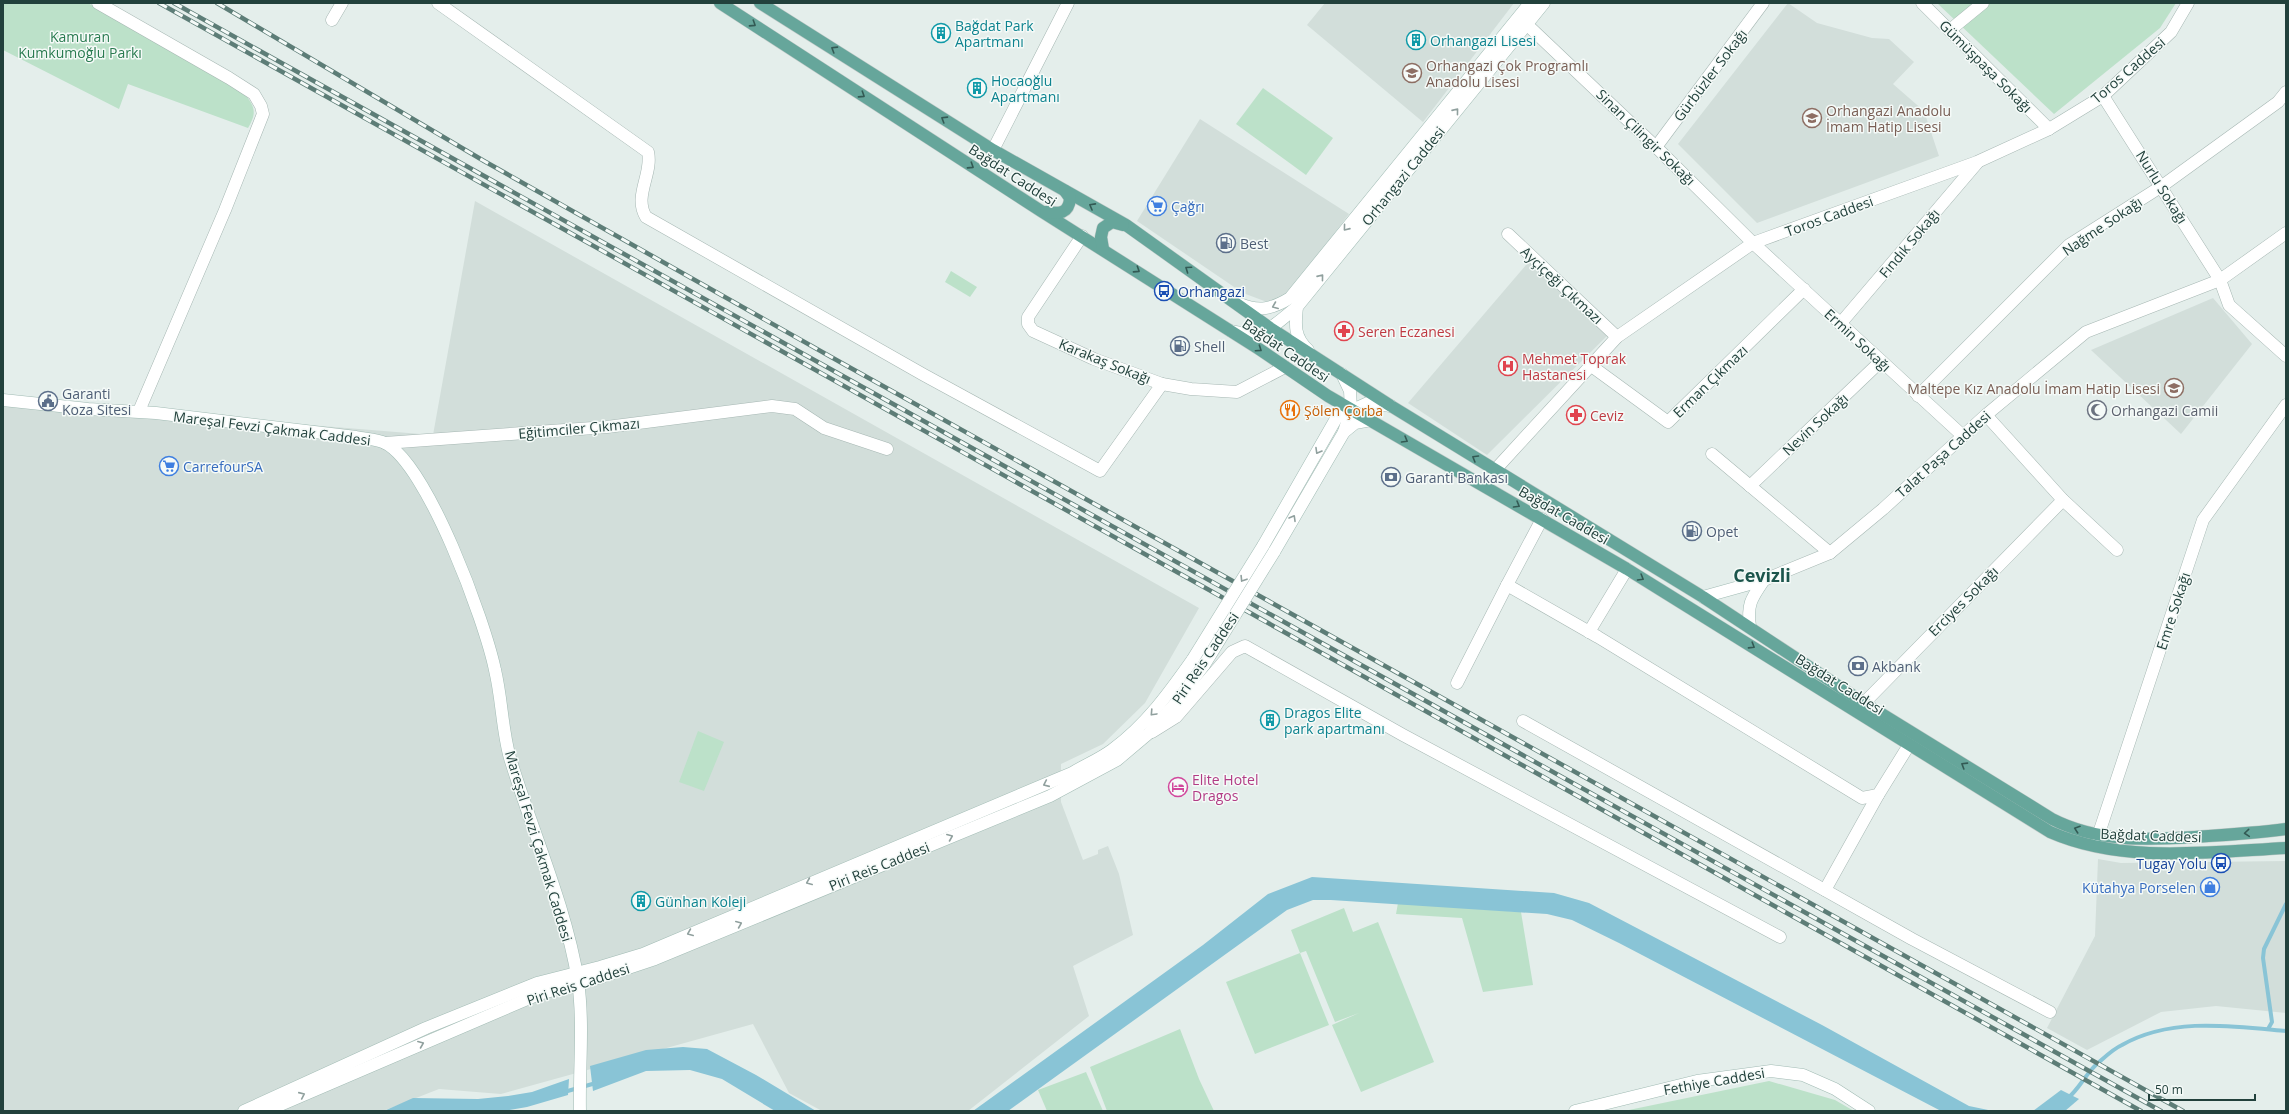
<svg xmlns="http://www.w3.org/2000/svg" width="2289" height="1114" font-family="'Open Sans',sans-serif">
	<rect width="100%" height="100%" fill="#e4eeeb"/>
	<g fill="#d2deda">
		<path d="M1325,3H1514L1423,122L1307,25Z"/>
		<path d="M1788,3L1817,23L1872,38L1889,39L1914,62L1893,84L1924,111L1939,156L1757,223L1678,144Z"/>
		<path d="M1200,119L1349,214L1287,296L1267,302L1243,293L1137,221Z"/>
		<path d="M475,201L1199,608L1145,703L1103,744L1061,764V802L1083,860L1098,854V850L1108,846L1119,874L1133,935L1073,966L1089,1016L968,1111H822L789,1093L753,1024L501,1094L439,1089L383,1111H3V403L139,411L433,435Z"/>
		<path d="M1532,258L1613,330L1487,455L1408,403Z"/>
		<path d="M2213,298L2252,344L2181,434L2091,350Z"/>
		<path d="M2098,859L2121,863L2286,861V1013L2216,1006L2161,1012L2087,1050L2047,1028L2095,936Z"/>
	</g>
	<g fill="#bce1c9">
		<path d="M3,3H88L245,94C255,107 257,113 248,128L128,84L119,109L3,50Z"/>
		<path d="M1937,3H2176L2160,28L2054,114Z"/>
		<path d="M1263,88L1333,138L1306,175L1236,124Z"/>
		<path d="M951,271L977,287L970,297L945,282Z"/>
		<path d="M698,731L724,742L704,791L679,782Z"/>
		<path d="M1398,903L1521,912L1533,985L1483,992L1462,918L1396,914Z"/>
		<path d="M1344,908L1353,932L1378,922L1434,1062L1361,1092L1332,1025L1359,1013L1335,1022L1306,951L1300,953L1329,1025L1255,1054L1226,982L1300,953L1291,930Z"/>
		<path d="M1180,1029L1199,1079L1214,1111H1107L1090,1067Z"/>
		<path d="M1086,1072L1103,1111H1047L1038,1090Z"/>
		<path d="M1769,1081L1835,1100L1854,1111H1624Z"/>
	</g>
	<g fill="#89c4d6">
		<path d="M1312,877L1554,893L1589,903L1822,1025L1969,1106L1993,1111H1941L1619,943L1572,920L1547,914L1331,900H1313L1287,910L1008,1111H973L1203,945L1268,894Z"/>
		<path d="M683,1047L707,1049L756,1075L816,1111H775L722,1079L690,1070L646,1071L593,1091L590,1066L646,1050Z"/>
		<path d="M569,1079L568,1095L527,1107L504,1111H384L413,1098L478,1099L508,1096L532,1092Z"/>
		<path d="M2061,1090L2079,1099L2065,1111H2033Z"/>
	</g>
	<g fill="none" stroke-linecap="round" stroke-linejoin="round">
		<g stroke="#89c4d6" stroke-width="4">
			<path d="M2268,1029L2272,1022L2263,958L2264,949L2286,904"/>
			<path d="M564,1092L596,1083"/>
			<path d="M2068,1098C2080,1088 2086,1073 2098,1063C2105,1057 2113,1049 2122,1045C2171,1017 2232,1026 2286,1031"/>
		</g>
		<defs>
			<g id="street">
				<path d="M98,3L229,78L254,94L261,106L263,114L225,210L139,411"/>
				<path d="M438,3L648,152C653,174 633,196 646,217L924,375L1100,471L1162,384"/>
				<path d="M1922,3L2049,129"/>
				<path d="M1520,18L1656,147L1753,243L1963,436"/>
				<path d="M332,20L342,3"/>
				<path d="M1950,30L1983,3"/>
				<path d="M2103,96L2220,280L2229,305L2286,356"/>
				<path d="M1656,147L1763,3"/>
				<path d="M993,150L1068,3"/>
				<path d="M1508,234L1617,337"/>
				<path d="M1082,236L1028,317V324L1033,331L1094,359L1162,384L1191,389L1237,392L1285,367"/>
				<path d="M1840,324L1977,163"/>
				<path d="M1590,365L1668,422L1804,289"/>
				<path d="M1918,396L2069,245L2162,186L2278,102L2286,92"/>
				<path d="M1986,415L2063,500L2117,550"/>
				<path d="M385,443L607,427L772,406L795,409L824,428L887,449"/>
				<path d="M1712,454L1830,553"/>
				<path d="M1495,470L1617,337L1753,243L1977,162L2049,129L2103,96L2171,32L2188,3"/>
				<path d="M1750,486L1880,362"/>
				<path d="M1542,519L1507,585L1598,637L1862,798L1878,795L1909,745"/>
				<path d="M1764,580L1830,553L1883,509L1986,415L2086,332L2220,280L2286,233"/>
				<path d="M1589,632L1627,569"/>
				<path d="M1457,683L1507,585"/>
				<path d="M1864,703L2063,500"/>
				<path d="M1523,721L1912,939L2050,1012"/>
				<path d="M1152,732L1176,717L1232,652L1245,646L1403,735L1780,937"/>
				<path d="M2098,836L2203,520L2286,405"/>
				<path d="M1825,890L1878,795"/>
			</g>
			<g id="secondary">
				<path d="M1240,304C1259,312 1272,309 1290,298L1530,3"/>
				<path d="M1231,331C1266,339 1271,327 1297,307"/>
				<path d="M1308,350C1294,337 1295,325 1297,307L1544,3"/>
				<path d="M3,400L88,409L156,413L356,437C365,439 377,439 385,443C428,465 485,622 495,670C502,699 502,730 510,758C532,831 566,906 578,981C584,1025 579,1068 580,1111"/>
				<path d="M1344,432L1355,423L1371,420"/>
				<path d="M1263,546L1337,417L1368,403L1391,406"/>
				<path d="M1274,552L1344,432L1351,409L1350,391L1342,374"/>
				<path d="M1703,597L1764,580"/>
				<path d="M1750,627C1747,604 1751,599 1764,580"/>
				<path d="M244,1111L426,1028L537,983L600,967L643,954L1072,773C1085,765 1100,759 1112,750C1146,725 1169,693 1193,659"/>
				<path d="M266,1111L539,994L601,977L655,959L1050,796L1117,760L1149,733L1174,705L1204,665"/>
				<path d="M1575,1111L1697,1081L1771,1071L1803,1075L1835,1089L1869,1111"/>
			</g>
			<g id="primary">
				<path d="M720,3L1041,211L1259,349L1328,396L1627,569L2050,832C2123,864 2209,852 2286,848"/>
				<path d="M760,3L993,150L1126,225L1270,328L1391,406L1703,597L1864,703L2052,819C2097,842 2145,840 2195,837C2225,835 2256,833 2286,829"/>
				<path d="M1046,212C1059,214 1069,214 1070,198L1065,191"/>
				<path d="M1103,249L1101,237L1103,228L1112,222L1123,225"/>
			</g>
		</defs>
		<use href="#street" stroke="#a6b7b3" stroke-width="13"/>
		<use href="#secondary" stroke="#a1bbb4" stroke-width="13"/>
		<use href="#primary" stroke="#c1cac8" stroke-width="13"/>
		<use href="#street" stroke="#fff" stroke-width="12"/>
		<use href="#secondary" stroke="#fff" stroke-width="12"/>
		<use href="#primary" stroke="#66a69b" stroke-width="12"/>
		<defs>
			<g id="rail">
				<path d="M159,3L2141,1111"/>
				<path d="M174,3L2161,1111"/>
				<path d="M217,3L484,161L840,362L2183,1111"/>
			</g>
		</defs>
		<use href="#rail" stroke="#5d7d77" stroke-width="4.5"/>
		<use href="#rail" stroke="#f5faf8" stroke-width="3" stroke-dasharray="9" stroke-linecap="butt"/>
		<defs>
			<g id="secondary-bridge">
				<path d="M1193,659L1263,546"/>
				<path d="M1204,665L1274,552"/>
			</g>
		</defs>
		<use href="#secondary-bridge" stroke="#a1bbb4" stroke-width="13" stroke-linecap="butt"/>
		<use href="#secondary-bridge" stroke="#fff" stroke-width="12"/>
	</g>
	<defs><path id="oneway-chevron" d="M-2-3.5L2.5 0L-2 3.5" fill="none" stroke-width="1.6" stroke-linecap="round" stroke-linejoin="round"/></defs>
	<g stroke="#335a54">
		<use href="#oneway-chevron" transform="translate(753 24) rotate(33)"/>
		<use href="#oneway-chevron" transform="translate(834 49) rotate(-148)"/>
		<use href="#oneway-chevron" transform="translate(862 95) rotate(33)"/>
		<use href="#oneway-chevron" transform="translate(944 119) rotate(-148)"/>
		<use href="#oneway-chevron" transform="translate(971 166) rotate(33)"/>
		<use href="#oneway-chevron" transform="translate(1092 206) rotate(-151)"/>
		<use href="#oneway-chevron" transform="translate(1188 269) rotate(-145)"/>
		<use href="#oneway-chevron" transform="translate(1137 270) rotate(33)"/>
		<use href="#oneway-chevron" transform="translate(1259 349) rotate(34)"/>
		<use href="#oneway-chevron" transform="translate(1405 440) rotate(30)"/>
		<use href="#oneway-chevron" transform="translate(1475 458) rotate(-149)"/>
		<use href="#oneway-chevron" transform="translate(1517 505) rotate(30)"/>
		<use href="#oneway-chevron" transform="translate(1641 578) rotate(31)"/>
		<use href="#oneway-chevron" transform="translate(1752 646) rotate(32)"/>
		<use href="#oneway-chevron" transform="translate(1964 765) rotate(-148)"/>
		<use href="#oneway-chevron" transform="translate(2077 829) rotate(-161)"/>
		<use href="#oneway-chevron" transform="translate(2247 833) rotate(175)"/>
	</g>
	<g stroke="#90a09e">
		<use href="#oneway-chevron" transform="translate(1456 111) rotate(-51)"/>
		<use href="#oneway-chevron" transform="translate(1346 228) rotate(129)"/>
		<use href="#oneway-chevron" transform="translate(1321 277) rotate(-51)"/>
		<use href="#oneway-chevron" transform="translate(1275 306) rotate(158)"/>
		<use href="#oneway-chevron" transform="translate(1318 451) rotate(120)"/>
		<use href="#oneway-chevron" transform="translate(1293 518) rotate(-60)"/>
		<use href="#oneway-chevron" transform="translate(1243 579) rotate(122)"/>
		<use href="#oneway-chevron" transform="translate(1153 713) rotate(133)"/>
		<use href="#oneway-chevron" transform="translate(1046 784) rotate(156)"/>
		<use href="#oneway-chevron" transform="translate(950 837) rotate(-22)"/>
		<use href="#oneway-chevron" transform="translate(809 882) rotate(157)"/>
		<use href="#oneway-chevron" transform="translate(739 924) rotate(-23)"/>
		<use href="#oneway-chevron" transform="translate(690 933) rotate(157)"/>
		<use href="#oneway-chevron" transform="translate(421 1044) rotate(-22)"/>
		<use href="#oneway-chevron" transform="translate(302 1095) rotate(-24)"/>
	</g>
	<defs>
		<symbol id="building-ring" viewBox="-11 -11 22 22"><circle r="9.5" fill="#f5faf8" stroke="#0f9aa8" stroke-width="1.5"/><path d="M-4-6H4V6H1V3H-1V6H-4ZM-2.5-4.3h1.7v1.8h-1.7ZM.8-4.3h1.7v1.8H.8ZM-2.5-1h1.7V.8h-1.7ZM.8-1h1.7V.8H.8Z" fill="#0f9aa8"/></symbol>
		<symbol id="school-ring" viewBox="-11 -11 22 22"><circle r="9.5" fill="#f5faf8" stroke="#8d6e63" stroke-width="1.5"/><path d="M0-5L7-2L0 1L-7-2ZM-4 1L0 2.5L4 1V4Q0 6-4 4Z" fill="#8d6e63"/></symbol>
		<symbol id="supermarket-ring" viewBox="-11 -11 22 22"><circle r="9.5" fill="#f5faf8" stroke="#3f7fe0" stroke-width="1.5"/><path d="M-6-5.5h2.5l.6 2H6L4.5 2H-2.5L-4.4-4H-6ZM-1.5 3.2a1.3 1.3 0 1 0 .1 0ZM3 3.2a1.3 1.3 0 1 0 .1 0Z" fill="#3f7fe0"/></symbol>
		<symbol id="fuel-ring" viewBox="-11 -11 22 22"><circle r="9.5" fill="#f5faf8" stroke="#5c6f8a" stroke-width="1.5"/><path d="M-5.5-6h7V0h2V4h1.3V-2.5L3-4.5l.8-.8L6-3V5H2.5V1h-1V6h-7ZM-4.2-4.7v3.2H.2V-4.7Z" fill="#5c6f8a"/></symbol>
		<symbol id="bus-ring" viewBox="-11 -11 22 22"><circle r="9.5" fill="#f5faf8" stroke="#1a4fb4" stroke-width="1.5"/><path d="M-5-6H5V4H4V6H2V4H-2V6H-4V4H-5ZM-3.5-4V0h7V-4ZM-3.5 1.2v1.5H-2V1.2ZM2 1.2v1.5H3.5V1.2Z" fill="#1a4fb4"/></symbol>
		<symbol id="pharmacy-ring" viewBox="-11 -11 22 22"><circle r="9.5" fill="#f5faf8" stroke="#e0444e" stroke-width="1.5"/><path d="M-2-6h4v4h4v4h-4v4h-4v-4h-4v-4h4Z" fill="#e0444e"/></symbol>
		<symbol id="hospital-ring" viewBox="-11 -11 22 22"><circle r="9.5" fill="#f5faf8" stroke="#e0444e" stroke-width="1.5"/><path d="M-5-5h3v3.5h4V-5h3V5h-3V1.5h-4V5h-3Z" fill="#e0444e"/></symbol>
		<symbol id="civic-ring" viewBox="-11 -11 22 22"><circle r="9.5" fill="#f5faf8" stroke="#5c6f8a" stroke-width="1.5"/><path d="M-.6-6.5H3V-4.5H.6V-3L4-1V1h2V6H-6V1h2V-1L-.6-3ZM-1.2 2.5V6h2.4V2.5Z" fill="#5c6f8a"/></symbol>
		<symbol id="restaurant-ring" viewBox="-11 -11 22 22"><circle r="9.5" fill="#f5faf8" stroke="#e8710a" stroke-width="1.5"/><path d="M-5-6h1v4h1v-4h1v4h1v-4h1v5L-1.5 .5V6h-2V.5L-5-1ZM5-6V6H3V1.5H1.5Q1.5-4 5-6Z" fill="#e8710a"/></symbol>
		<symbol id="mosque-ring" viewBox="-11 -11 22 22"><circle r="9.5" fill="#f5faf8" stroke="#6b7280" stroke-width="1.5"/><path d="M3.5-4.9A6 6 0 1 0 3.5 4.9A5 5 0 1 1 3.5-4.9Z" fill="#6b7280"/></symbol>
		<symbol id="bank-ring" viewBox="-11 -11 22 22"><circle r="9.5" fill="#f5faf8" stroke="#5c6f8a" stroke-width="1.5"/><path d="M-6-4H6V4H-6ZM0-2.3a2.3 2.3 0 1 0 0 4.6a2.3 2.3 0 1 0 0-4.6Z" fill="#5c6f8a"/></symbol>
		<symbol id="hotel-ring" viewBox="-11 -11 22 22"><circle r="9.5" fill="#f5faf8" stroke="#d1479c" stroke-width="1.5"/><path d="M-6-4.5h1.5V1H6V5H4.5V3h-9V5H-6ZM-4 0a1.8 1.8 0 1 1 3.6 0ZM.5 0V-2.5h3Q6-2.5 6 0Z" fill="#d1479c"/></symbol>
		<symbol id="shop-ring" viewBox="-11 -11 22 22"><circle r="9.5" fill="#f5faf8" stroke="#3f7fe0" stroke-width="1.5"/><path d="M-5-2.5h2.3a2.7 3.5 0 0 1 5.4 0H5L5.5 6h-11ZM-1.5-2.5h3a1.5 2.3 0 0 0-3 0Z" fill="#3f7fe0"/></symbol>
	</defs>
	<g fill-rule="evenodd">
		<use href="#building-ring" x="930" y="22" width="22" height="22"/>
		<use href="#building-ring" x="1405" y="29" width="22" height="22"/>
		<use href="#school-ring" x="1401" y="62" width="22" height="22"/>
		<use href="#building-ring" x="966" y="77" width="22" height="22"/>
		<use href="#school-ring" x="1801" y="107" width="22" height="22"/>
		<use href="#supermarket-ring" x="1146" y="195" width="22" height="22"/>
		<use href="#fuel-ring" x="1215" y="232" width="22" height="22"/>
		<use href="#bus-ring" x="1153" y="280" width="22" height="22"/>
		<use href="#pharmacy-ring" x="1333" y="320" width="22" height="22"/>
		<use href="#fuel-ring" x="1169" y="335" width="22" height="22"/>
		<use href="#hospital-ring" x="1497" y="355" width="22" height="22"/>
		<use href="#school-ring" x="2163" y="377" width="22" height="22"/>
		<use href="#civic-ring" x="37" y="390" width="22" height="22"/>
		<use href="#restaurant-ring" x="1279" y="399" width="22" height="22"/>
		<use href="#mosque-ring" x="2086" y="399" width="22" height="22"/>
		<use href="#pharmacy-ring" x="1565" y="404" width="22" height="22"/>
		<use href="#supermarket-ring" x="158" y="455" width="22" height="22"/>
		<use href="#bank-ring" x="1380" y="466" width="22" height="22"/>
		<use href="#fuel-ring" x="1681" y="520" width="22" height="22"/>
		<use href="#bank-ring" x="1847" y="655" width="22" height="22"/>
		<use href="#building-ring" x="1259" y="709" width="22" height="22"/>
		<use href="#hotel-ring" x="1167" y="776" width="22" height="22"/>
		<use href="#bus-ring" x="2210" y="852" width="22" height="22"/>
		<use href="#shop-ring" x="2199" y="876" width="22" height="22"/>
		<use href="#building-ring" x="630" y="890" width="22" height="22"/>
	</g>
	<g text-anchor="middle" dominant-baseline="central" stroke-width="3" stroke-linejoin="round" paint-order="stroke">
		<g font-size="14" fill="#0d838f" stroke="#f5faf8" text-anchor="start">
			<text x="955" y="25">Bağdat Park<tspan x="955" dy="16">Apartmanı</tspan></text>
			<text x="1430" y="40">Orhangazi Lisesi</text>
			<text x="991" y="80">Hocaoğlu<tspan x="991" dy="16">Apartmanı</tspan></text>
			<text x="1284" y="712">Dragos Elite<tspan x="1284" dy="16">park apartmanı</tspan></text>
			<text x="655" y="901">Günhan Koleji</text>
		</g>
		<g font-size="14" fill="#297b50" stroke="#f5faf8">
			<text x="80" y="36">Kamuran<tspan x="80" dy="16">Kumkumoğlu Parkı</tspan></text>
		</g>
		<g font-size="14" fill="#785e54" stroke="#f5faf8" text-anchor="start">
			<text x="1426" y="65">Orhangazi Çok Programlı<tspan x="1426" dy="16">Anadolu Lisesi</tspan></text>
			<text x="1826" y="110">Orhangazi Anadolu<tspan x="1826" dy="16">İmam Hatip Lisesi</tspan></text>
			<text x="2160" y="388" text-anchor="end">Maltepe Kız Anadolu İmam Hatip Lisesi</text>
		</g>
		<g font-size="14" fill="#22413c" stroke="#f5faf8">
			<text transform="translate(1986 66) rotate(45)">Gümüşpaşa Sokağı</text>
			<text transform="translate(2128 70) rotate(-41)">Toros Caddesi</text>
			<text transform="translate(1710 75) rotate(-53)">Gürbüzler Sokağı</text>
			<text transform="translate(1646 137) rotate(44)">Sinan Çilingir Sokağı</text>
			<text transform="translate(1013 175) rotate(33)">Bağdat Caddesi</text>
			<text transform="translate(1403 176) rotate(-51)">Orhangazi Caddesi</text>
			<text transform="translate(2162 187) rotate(58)">Nurlu Sokağı</text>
			<text transform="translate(1829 216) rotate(-20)">Toros Caddesi</text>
			<text transform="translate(2102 226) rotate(-34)">Nağme Sokağı</text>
			<text transform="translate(1909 243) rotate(-50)">Fındık Sokağı</text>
			<text transform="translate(1562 285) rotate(43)">Ayçiçeği Çıkmazı</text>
			<text transform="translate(1858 340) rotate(43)">Ermin Sokağı</text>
			<text transform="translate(1286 350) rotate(34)">Bağdat Caddesi</text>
			<text transform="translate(1105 361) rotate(22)">Karakaş Sokağı</text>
			<text transform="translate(1710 381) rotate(-44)">Erman Çıkmazı</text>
			<text transform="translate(1815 424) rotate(-43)">Nevin Sokağı</text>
			<text transform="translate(272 428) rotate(7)">Mareşal Fevzi Çakmak Caddesi</text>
			<text transform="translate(579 428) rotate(-5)">Eğitimciler Çıkmazı</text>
			<text transform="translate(1943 454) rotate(-42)">Talat Paşa Caddesi</text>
			<text transform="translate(1564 515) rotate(30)">Bağdat Caddesi</text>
			<text transform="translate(1963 601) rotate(-45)">Erciyes Sokağı</text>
			<text transform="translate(2173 611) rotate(-72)">Emre Sokağı</text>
			<text transform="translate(1205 658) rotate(-56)">Piri Reis Caddesi</text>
			<text transform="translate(1840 684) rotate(32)">Bağdat Caddesi</text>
			<text transform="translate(2151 835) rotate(2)">Bağdat Caddesi</text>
			<text transform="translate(539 846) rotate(73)">Mareşal Fevzi Çakmak Caddesi</text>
			<text transform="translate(879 866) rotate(-22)">Piri Reis Caddesi</text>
			<text transform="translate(578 984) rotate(-18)">Piri Reis Caddesi</text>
			<text transform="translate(1714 1081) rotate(-10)">Fethiye Caddesi</text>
		</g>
		<g font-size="14" fill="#366cbe" stroke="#f5faf8" text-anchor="start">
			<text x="1171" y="206">Çağrı</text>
			<text x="183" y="466">CarrefourSA</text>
			<text x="2196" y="887" text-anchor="end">Kütahya Porselen</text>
		</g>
		<g font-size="14" fill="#4e5e75" stroke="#f5faf8" text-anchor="start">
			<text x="1240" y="243">Best</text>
			<text x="1194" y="346">Shell</text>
			<text x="62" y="393">Garanti<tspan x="62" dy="16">Koza Sitesi</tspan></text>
			<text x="1405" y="477">Garanti Bankası</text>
			<text x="1706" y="531">Opet</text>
			<text x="1872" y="666">Akbank</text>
		</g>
		<g font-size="14" fill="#164399" stroke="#f5faf8" text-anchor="start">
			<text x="1178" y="291">Orhangazi</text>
			<text x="2207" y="863" text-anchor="end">Tugay Yolu</text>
		</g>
		<g font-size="14" fill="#be3a42" stroke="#f5faf8" text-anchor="start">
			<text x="1358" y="331">Seren Eczanesi</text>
			<text x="1522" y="358">Mehmet Toprak<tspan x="1522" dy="16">Hastanesi</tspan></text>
			<text x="1590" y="415">Ceviz</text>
		</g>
		<g font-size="14" fill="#c56008" stroke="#f5faf8" text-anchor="start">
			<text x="1304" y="410">Şölen Çorba</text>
		</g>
		<g font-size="14" fill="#5b616d" stroke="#f5faf8" text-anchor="start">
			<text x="2111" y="410">Orhangazi Camii</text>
		</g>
		<g font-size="14" fill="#b23c85" stroke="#f5faf8" text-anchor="start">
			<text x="1192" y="779">Elite Hotel<tspan x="1192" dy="16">Dragos</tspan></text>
		</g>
		<g font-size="18" font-weight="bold" fill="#1c554c" stroke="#f5faf8">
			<text x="1762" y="575">Cevizli</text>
		</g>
	</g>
	<rect width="2289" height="1114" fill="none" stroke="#22413c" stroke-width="8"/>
	<path d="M2149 1094v6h106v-6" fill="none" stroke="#22413c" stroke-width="2"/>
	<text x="2155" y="1094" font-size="12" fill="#22413c" stroke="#f5faf8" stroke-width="3" paint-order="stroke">50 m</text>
</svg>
